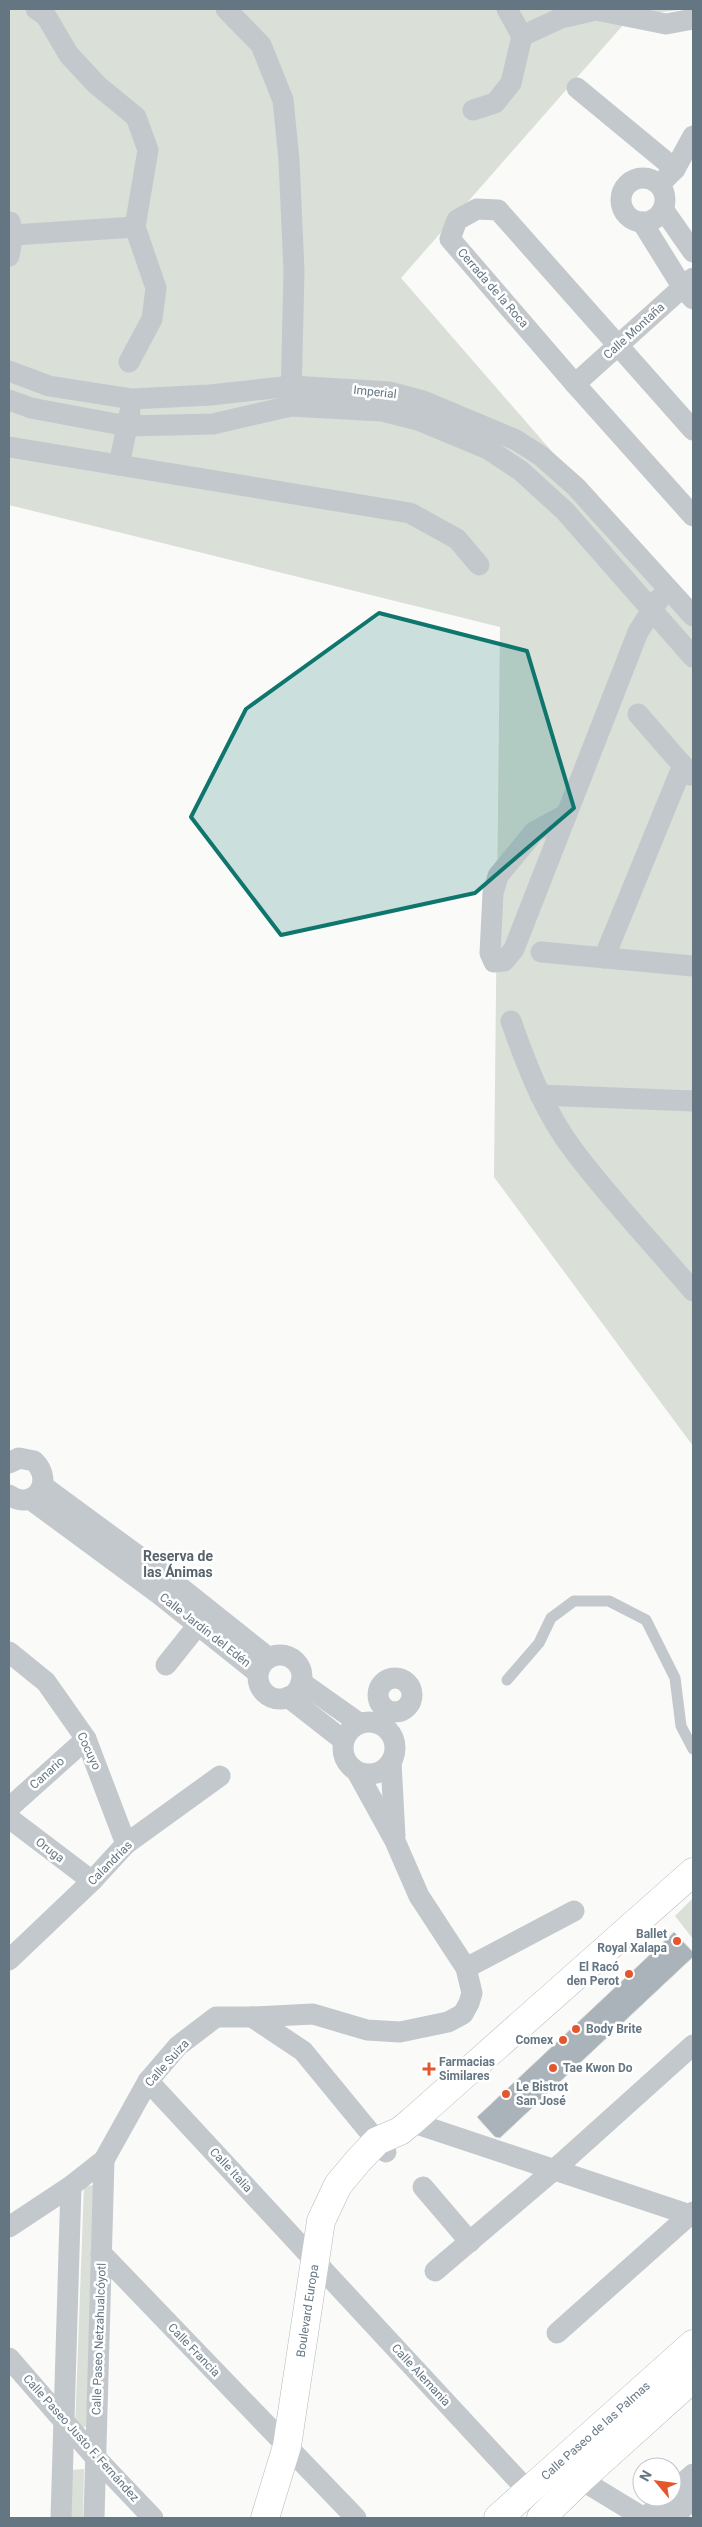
<svg xmlns="http://www.w3.org/2000/svg" width="702" height="2527" font-family="Roboto,sans-serif">
	<rect width="100%" height="100%" fill="#fafaf8"/>
	<g fill="#dadfd7">
		<path d="M9,9H687L631,16L401,278L693,614V1446L494,1177L500,627L9,505Z"/>
		<path d="M693,1898V1939L675,1916Z"/>
		<path d="M96,2185L86,2427L75,2428L84,2186Z"/>
		<path d="M84,2469L83,2518H70L71,2470Z"/>
	</g>
	<path fill="#aab3b9" stroke="#dcdcda" d="M674,1932L693,1952V1957L500,2138L495,2137L477,2117Z"/>
	<g fill="none" stroke-linecap="round" stroke-linejoin="round">
		<defs>
			<g id="secondary">
				<path id="s1" d="M265,2518L287,2446L321,2221L338,2185L358,2161L377,2141L400,2131L411,2122L693,1872"/>
				<path id="s2" d="M498,2518L693,2344"/>
				<path d="M541,2518L582,2478L693,2378"/>
			</g>
		</defs>
		<use href="#secondary" stroke="#b3babf" stroke-width="29"/>
		<path stroke="#c3c8cc" stroke-width="11" d="M507,1680L539,1643L551,1618L574,1601H609L646,1620L675,1678L681,1726L693,1749"/>
		<g stroke="#c3c8cc" stroke-width="21">
			<path d="M36,9L46,16L69,55L97,85L136,117L148,150L135,227L156,288L152,319L129,362"/>
			<path d="M226,9L261,45L283,100L289,160L294,271L291,399"/>
			<path d="M507,9L522,36"/>
			<path d="M522,36L561,18L596,10L666,24L693,19"/>
			<path d="M577,88L675,169"/>
			<path d="M473,110L495,103L511,83L522,36"/>
			<circle cx="643" cy="200" r="22"/>
			<path d="M665,179L675,169L693,136"/>
			<path d="M663,209L693,252"/>
			<path d="M642,222L683,288L693,299"/>
			<path d="M9,232L13,235L135,227"/>
			<path d="M9,256L13,235L10,222"/>
			<path d="M9,371L49,386L132,399L210,395L292,386L389,392L423,401L516,440L541,456L576,487L693,616"/>
			<path d="M575,384L693,278"/>
			<path d="M9,400L31,408L127,426L213,424L291,406L382,411L418,420L488,449L521,471L565,511L693,657"/>
			<path d="M693,430L498,210L477,209L457,220L450,239L575,384L693,516"/>
			<path d="M9,447L410,513L457,539L479,565"/>
			<path d="M119,465L130,412"/>
			<path d="M638,714L691,775"/>
			<path d="M567,814L534,832L498,876L493,893L490,953L494,962L504,961L514,949L638,632L659,599"/>
			<path d="M541,952L693,966"/>
			<path d="M604,958L683,765"/>
			<path d="M511,1021C527,1067 545,1113 574,1151C611,1200 654,1245 693,1291"/>
			<path d="M540,1095L693,1101"/>
			<path d="M9,1463L19,1458L34,1461C56,1482 33,1512 9,1495"/>
			<path d="M43,1486L171,1580L269,1658"/>
			<path d="M30,1499L159,1594L258,1673"/>
			<path d="M9,1652L46,1682L86,1739L126,1844"/>
			<circle cx="280" cy="1677" r="22"/>
			<path d="M166,1665L198,1625"/>
			<circle cx="395" cy="1695" r="17"/>
			<path d="M301,1682L359,1723"/>
			<path d="M288,1697L343,1740"/>
			<circle cx="369" cy="1748" r="26"/>
			<path d="M391,1762L395,1836"/>
			<path d="M9,1808L86,1739"/>
			<path d="M9,1818L92,1881"/>
			<path d="M9,1960L92,1881L126,1844L220,1776"/>
			<path d="M466,1968L574,1911"/>
			<path d="M252,2017L313,2014L367,2030L400,2032L448,2022L463,2014L469,2003L472,1993L466,1968L419,1896L395,1841L357,1772"/>
			<path d="M148,2081L528,2491"/>
			<path d="M411,2122L690,2215"/>
			<path d="M423,2187L470,2242"/>
			<path d="M9,2227L71,2186L104,2160L148,2081L178,2046L216,2017H252L303,2051L386,2152"/>
			<path d="M101,2253L356,2518"/>
			<path d="M435,2271L555,2169L693,2045"/>
			<path d="M557,2333L693,2212"/>
			<path d="M9,2358L95,2457L153,2518"/>
			<path d="M570,2473L644,2518"/>
			<path d="M672,2493L693,2474"/>
			<path d="M61,2518L71,2186"/>
			<path d="M94,2518L104,2160"/>
			<path d="M645,2518L668,2497"/>
			<path d="M672,2518L693,2499"/>
		</g>
		<use href="#secondary" stroke="#fff" stroke-width="28"/>
	</g>
	<path fill="#0f766e" fill-opacity="0.2" stroke="#0f766e" stroke-width="4" stroke-linejoin="round" d="M379,613L527,651L574,808L475,893L281,935L191,817L246,709Z"/>
	<g fill="#e4572e" stroke="#fff" stroke-width="2">
		<circle cx="677" cy="1941" r="5"/>
		<circle cx="629" cy="1974" r="5"/>
		<circle cx="576" cy="2029" r="5"/>
		<circle cx="563" cy="2040" r="5"/>
		<circle cx="553" cy="2068" r="5"/>
		<path d="M426.5 2061.5h5v5h5v5h-5v5h-5v-5h-5v-5h5z"/>
		<circle cx="506" cy="2094" r="5"/>
	</g>
	<g text-anchor="middle" dominant-baseline="central" stroke-width="5" stroke-linejoin="round" paint-order="stroke">
		<g font-size="12" fill="#657683" stroke="#fff">
			<text transform="translate(493 288) rotate(49)">Cerrada de la Roca</text>
			<text transform="translate(634 331) rotate(-42)">Calle Montaña</text>
			<text transform="translate(375 392) rotate(6)">Imperial</text>
			<text transform="translate(205 1630) rotate(38)">Calle Jardín del Edén</text>
			<text transform="translate(89 1751) rotate(65)">Cocuyo</text>
			<text transform="translate(47 1773) rotate(-42)">Canario</text>
			<text transform="translate(50 1850) rotate(37)">Oruga</text>
			<text transform="translate(110 1863) rotate(-45)">Calandrias</text>
			<text transform="translate(167 2063) rotate(-48)">Calle Suiza</text>
			<text transform="translate(231 2170) rotate(47)">Calle Italia</text>
			<text stroke="none"><textPath href="#s1" startOffset="212">Boulevard Europa</textPath></text>
			<text transform="translate(99 2339) rotate(-88)">Calle Paseo Netzahualcóyotl</text>
			<text transform="translate(194 2350) rotate(46)">Calle Francia</text>
			<text transform="translate(421 2375) rotate(47)">Calle Alemania</text>
			<text stroke="none"><textPath href="#s2" startOffset="131">Calle Paseo de las Palmas</textPath></text>
			<text transform="translate(81 2438) rotate(48)">Calle Paseo Justo F. Fernández</text>
		</g>
		<g font-size="12" font-weight="bold" fill="#657683" stroke="#fff" text-anchor="start">
			<text x="667" y="1934" text-anchor="end">Ballet<tspan x="667" dy="14">Royal Xalapa</tspan></text>
			<text x="619" y="1967" text-anchor="end">El Racó<tspan x="619" dy="14">den Perot</tspan></text>
			<text x="586" y="2029">Body Brite</text>
			<text x="553" y="2040" text-anchor="end">Comex</text>
			<text x="439" y="2062">Farmacias<tspan x="439" dy="14">Similares</tspan></text>
			<text x="563" y="2068">Tae Kwon Do</text>
			<text x="516" y="2087">Le Bistrot<tspan x="516" dy="14">San José</tspan></text>
		</g>
		<g font-size="14" font-weight="bold" fill="#57646e" stroke="#fff">
			<text x="178" y="1556">Reserva de<tspan x="178" dy="16">las Ánimas</tspan></text>
		</g>
	</g>
	<rect width="702" height="2527" fill="none" stroke="#657683" stroke-width="20"/>
	<g transform="translate(657 2482) rotate(299)"><circle r="24" fill="#ffffff" stroke="#c1c8cd"/>
	<path d="M0-4L9 19L0 12L-9 19Z" fill="#e4572e"/>
	<text y="-8" font-size="14" font-weight="bold" text-anchor="middle" fill="#657683">N</text>
	</g>
</svg>
